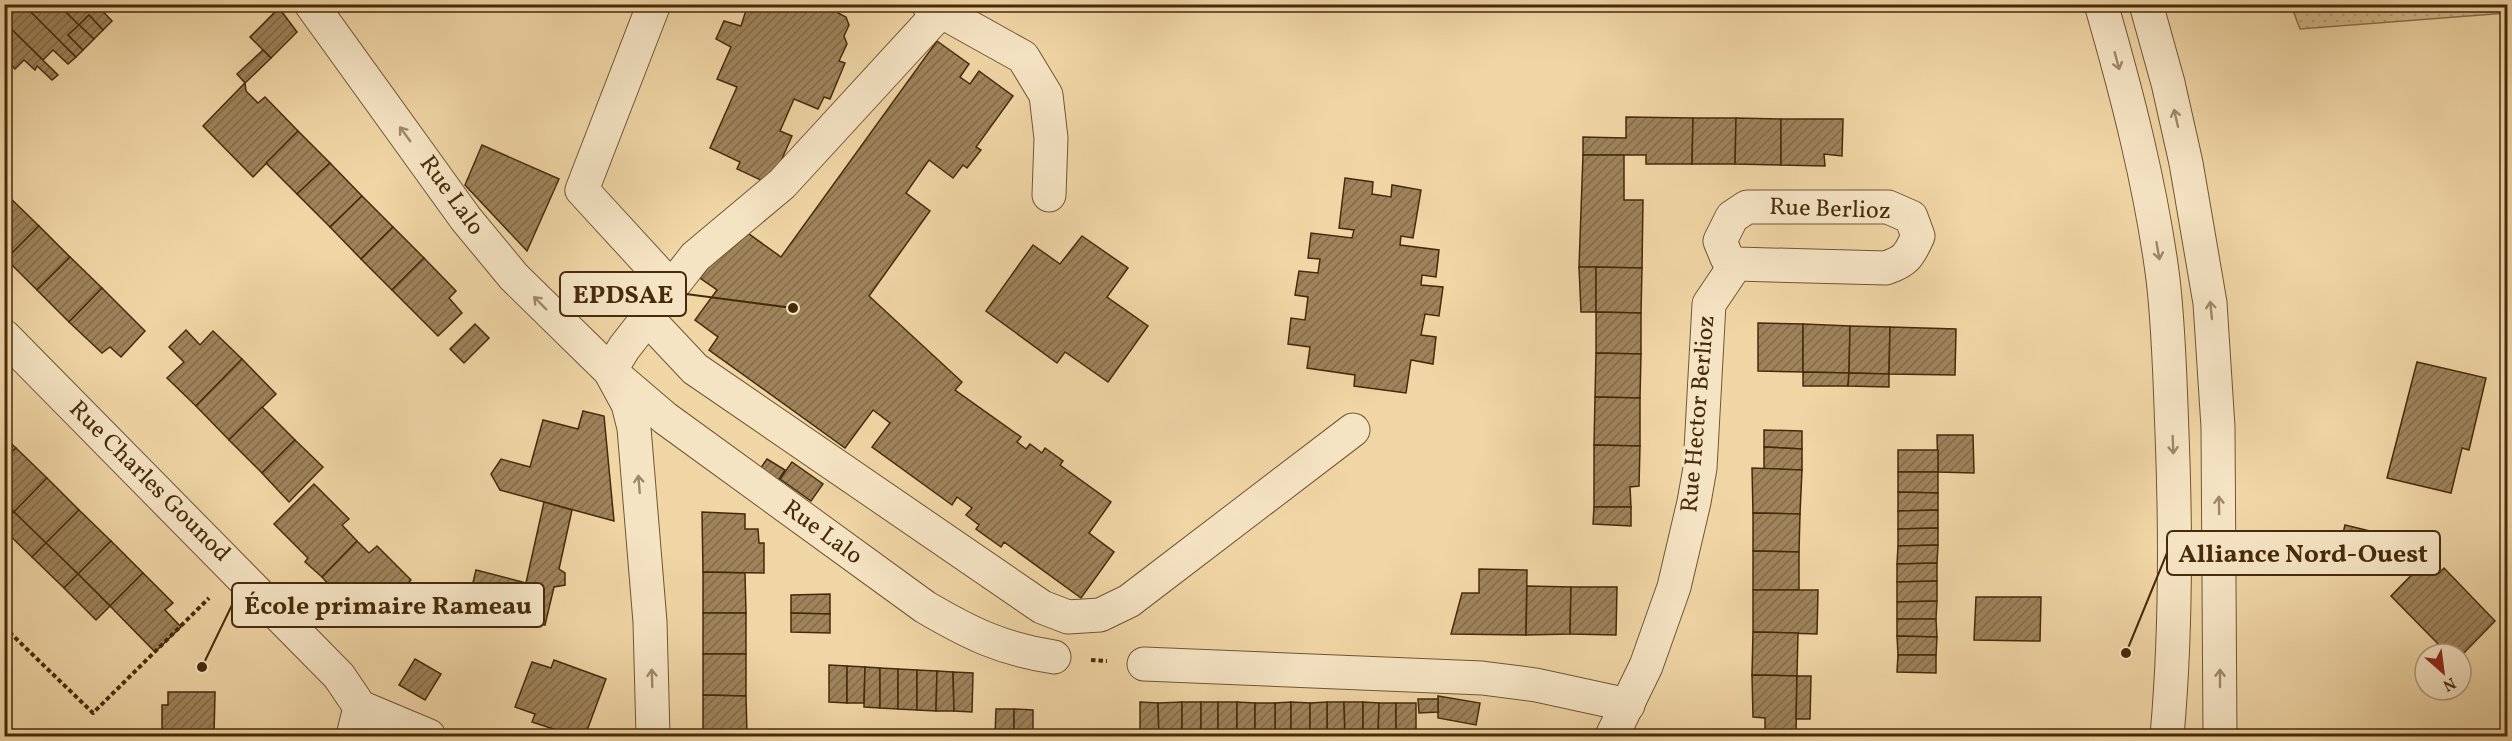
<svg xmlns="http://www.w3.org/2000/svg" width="2512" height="741" font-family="Vollkorn,serif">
	<defs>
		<pattern id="grass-dots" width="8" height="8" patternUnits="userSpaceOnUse" patternTransform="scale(1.5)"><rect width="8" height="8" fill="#d3b88b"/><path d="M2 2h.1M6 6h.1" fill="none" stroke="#b69e77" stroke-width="1.8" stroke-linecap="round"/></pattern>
		<pattern id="building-hatch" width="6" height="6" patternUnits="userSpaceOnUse" patternTransform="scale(1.5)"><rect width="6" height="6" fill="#9e835b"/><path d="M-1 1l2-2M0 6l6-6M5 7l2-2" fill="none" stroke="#836b49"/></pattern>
	</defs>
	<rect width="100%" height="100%" fill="#f0d5a5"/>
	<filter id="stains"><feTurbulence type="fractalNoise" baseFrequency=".00333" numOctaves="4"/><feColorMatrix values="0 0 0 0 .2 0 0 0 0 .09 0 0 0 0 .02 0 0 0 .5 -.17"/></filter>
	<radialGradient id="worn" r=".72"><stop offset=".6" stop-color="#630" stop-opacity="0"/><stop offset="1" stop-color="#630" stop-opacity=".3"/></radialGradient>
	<path fill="url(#grass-dots)" stroke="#8c724b" stroke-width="1.5" d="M2507,4V13L2300,29L2291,5Z"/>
	<g fill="url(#building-hatch)" stroke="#462b0b" stroke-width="1.5">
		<path d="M10,4H23L76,57L68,64L53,50L43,60L4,22V10Z"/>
		<path d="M23,4H58L79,25L68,35L83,50L76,57Z"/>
		<path d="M58,4H96L112,21L103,30L89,15L79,25Z"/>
		<path d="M748,4H833L840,8L838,13L846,17L849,25L844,36L847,44L839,61L845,63L830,99L824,97L818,109L794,99L780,131L792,136L774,177L765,182L737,169L740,162L710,148L737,87L717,79L731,47L716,39L724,21L741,26Z"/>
		<path d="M279,8L297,32L271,58L250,37Z"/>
		<path d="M89,15L103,30L94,39L79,25Z"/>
		<path d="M4,22L58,75L52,80L37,66L35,70L24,60L15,69L4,58Z"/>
		<path d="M79,25L94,39L83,50L68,35Z"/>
		<path d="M937,41L969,64L960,77L970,84L979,71L1013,96L976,147L981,150L967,168L963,165L953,178L929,160L906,193L930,211L869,296L962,382L955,390L1021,437L1017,442L1026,449L1030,444L1042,453L1045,448L1063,461L1060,465L1111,502L1089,533L1114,552L1081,598L1004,542L1001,547L976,529L979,525L966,515L972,508L957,497L952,505L872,447L890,423L873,410L845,448L709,350L718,337L695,320L717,290L700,278L738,226L781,257Z"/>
		<path d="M263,50L271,58L245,83L237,74Z"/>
		<path d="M245,83L246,91L258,103L265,97L298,131L253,177L203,126Z"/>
		<path d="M1626,117L1693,118L1692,164H1646V155H1583V137L1626,138Z"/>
		<path d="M1693,118H1736L1735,164H1692Z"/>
		<path d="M1736,118L1781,119V165L1735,164Z"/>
		<path d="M1781,119H1843L1842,156L1824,154L1825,166L1781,165Z"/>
		<path d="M298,131L330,163L297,194L266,163Z"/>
		<path d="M482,145L559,179L527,251L465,185Z"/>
		<path d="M1583,155H1624V200H1643L1642,268L1579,267Z"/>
		<path d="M330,163L362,196L330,227L297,194Z"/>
		<path d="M1345,178L1373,182L1372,194L1391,197L1392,185L1421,190L1413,238L1401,236L1400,245L1439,250L1436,277L1422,275L1421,285L1443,287L1439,316L1425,314L1421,335L1436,337L1433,364L1411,360L1406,393L1354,386L1355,375L1307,368L1310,347L1288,344L1291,318L1305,320L1308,297L1295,295L1299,271L1318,273L1320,259L1308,258L1311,233L1352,238L1354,230L1339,228Z"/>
		<path d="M7,195L39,226L6,259L4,198Z"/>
		<path d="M362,196L393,227L361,259L330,227Z"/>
		<path d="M39,226L70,257L37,290L6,259Z"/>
		<path d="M393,227L424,258L392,290L361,259Z"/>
		<path d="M1082,236L1128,268L1107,297L1148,326L1108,382L1065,352L1057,363L986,311L1033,245L1060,264Z"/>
		<path d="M70,257L102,288L69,322L37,290Z"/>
		<path d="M424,258L456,291L449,298L462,313L438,336L392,290Z"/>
		<path d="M1579,267H1596V312H1581Z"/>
		<path d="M1596,267L1642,268L1641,313L1596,312Z"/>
		<path d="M102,288L145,331L121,357L110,347L102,353L69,322Z"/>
		<path d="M1596,312L1641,313V354L1596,353Z"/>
		<path d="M1758,323L1803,324V372L1758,371Z"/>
		<path d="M475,324L489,338L464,363L450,349Z"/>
		<path d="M1803,324L1850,326L1849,373L1803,372Z"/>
		<path d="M1850,326L1890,327L1889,374L1849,373Z"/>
		<path d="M1890,327L1956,329L1955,375L1889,374Z"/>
		<path d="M186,330L200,345L213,331L242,359L196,406L167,378L184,362L169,347Z"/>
		<path d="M1596,353L1641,354L1640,398L1595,397Z"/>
		<path d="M242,359L276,394L229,440L196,406Z"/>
		<path d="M2417,362L2486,378L2469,450L2462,448L2451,493L2387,478Z"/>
		<path d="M1803,372L1849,373L1848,386H1803Z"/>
		<path d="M1849,373L1889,374V387L1848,386Z"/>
		<path d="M1595,397L1640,398V446L1594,445Z"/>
		<path d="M262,407L295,440L262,473L229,440Z"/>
		<path d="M583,411L604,416L614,521L500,490L491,474L501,459L530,467L543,420L578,429Z"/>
		<path d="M1764,430L1802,431V449L1764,447Z"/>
		<path d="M1937,435H1973L1974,473L1938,472Z"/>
		<path d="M4,437L16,448L4,460Z"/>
		<path d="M295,440L323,467L289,502L262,473Z"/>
		<path d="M1594,445L1640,446L1639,486L1630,487L1631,507H1594Z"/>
		<path d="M1764,447L1802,449V470L1764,469Z"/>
		<path d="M16,448L47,478L14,512L4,503V460Z"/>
		<rect x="1898" y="450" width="40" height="22"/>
		<path d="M767,459L785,470L777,482L760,469Z"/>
		<path d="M792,462L823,484L811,501L780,479Z"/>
		<path d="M1752,468L1802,470L1800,514L1753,513Z"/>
		<path d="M1898,472H1938V493L1898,492Z"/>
		<path d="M47,478L79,510L46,543L14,512Z"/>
		<path d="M314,484L349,519L342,525L357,541L322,577L305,562L308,558L274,524Z"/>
		<path d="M1898,492L1938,493V510L1898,511Z"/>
		<path d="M544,502L572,510L559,569L565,573V585L554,587L545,625L518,618L517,625L466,612L476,570L526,583Z"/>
		<path d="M4,503L14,512L4,521Z"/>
		<path d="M1594,507H1631V526L1593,524Z"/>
		<path d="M79,510L111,541L78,574L46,543Z"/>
		<path d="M1938,510V528L1898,529V511Z"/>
		<path d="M14,512L46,543L32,557L4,530V521Z"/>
		<path d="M702,512L745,514V529H758L759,543H764V573L703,572Z"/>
		<path d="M1753,513L1800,514L1799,552L1753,551Z"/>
		<path d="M2345,525L2420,543L2416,560L2341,542Z"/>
		<path d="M1938,528V545L1898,546V529Z"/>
		<path d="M111,541L143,573L110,606L78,574Z"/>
		<path d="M357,541L369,553L377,546L411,580L373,619L339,586L335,591L322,577Z"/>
		<path d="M46,543L78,574L64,588L32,557Z"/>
		<path d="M1938,545L1937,563L1897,564L1898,546Z"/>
		<path d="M1753,551L1799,552V590H1753Z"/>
		<path d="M2426,560L2439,573L2444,568L2495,621L2461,656L2448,654L2391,596Z"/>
		<path d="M1937,563V581L1897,582V564Z"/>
		<path d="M1479,569L1527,570L1526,635L1451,634L1462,593H1479Z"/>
		<path d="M703,572L745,573L746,613H703Z"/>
		<path d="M143,573L173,603L165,610L181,627L155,652L110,606Z"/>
		<path d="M78,574L110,606L96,620L64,588Z"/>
		<path d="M1937,581V601L1897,602V582Z"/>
		<path d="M1527,586L1571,587L1570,634L1526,635Z"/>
		<path d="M1571,587H1617L1616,635L1570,634Z"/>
		<path d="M1753,590H1818L1817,634L1753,632Z"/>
		<path d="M830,594V614L791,613V595Z"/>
		<path d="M1976,597H2041L2040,641L1974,640Z"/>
		<path d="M1937,601L1936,619H1897V602Z"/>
		<rect x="703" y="613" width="43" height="41"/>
		<path d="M791,613L830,614V633L791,632Z"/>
		<path d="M1897,619H1936L1937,637L1897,636Z"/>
		<path d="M1753,632L1798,633L1797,676L1752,675Z"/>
		<path d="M1897,636L1937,637L1936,655H1898Z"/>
		<path d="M703,654H746V696L703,695Z"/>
		<path d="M1898,655H1936V673L1897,672Z"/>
		<path d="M415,659L441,674L425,700L399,685Z"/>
		<path d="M554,660L606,679L585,736H575L532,722L535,714L515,707L532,662L551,668Z"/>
		<path d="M829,665L847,666V703L829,702Z"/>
		<path d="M847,666L865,667L864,703H847Z"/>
		<path d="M865,667L880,668V708L864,707Z"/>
		<path d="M880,668L898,669V709L880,708Z"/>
		<path d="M898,669L917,670V710L898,709Z"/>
		<path d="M917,670L937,671L936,711L917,710Z"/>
		<path d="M937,671L953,672L954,711H936Z"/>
		<path d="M953,672L973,673L972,712L954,711Z"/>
		<path d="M1752,675L1797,676L1796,736H1765V718L1753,717Z"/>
		<path d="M1797,676H1811L1810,719H1796Z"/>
		<path d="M168,692H215L214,736H162V705H168Z"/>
		<path d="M703,695L746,696L747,735H703Z"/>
		<path d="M1438,696L1480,703L1476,725L1438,718Z"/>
		<path d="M1418,699H1438V712L1419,713Z"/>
		<path d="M1140,702L1158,703L1159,736H1140Z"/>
		<path d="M1182,702V736H1159L1158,703Z"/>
		<rect x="1182" y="702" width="19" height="34"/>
		<rect x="1201" y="702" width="17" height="34"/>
		<rect x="1218" y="702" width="19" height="34"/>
		<path d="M1237,702L1255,703V736H1237Z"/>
		<path d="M1291,702V736H1275V703Z"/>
		<path d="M1291,702L1310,703V736H1291Z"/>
		<path d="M1327,702H1344L1345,736H1327Z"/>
		<path d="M1327,702V736H1310V703Z"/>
		<path d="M1344,702H1363V736H1345Z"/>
		<path d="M1363,702L1379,703L1378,736H1363Z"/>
		<rect x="1255" y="703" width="20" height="33"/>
		<path d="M1379,703H1396V736H1378Z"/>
		<rect x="1396" y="703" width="20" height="33"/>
		<path d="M996,709H1014V736H995Z"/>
		<path d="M1014,709L1033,710V736H1014Z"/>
		<rect x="703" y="735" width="44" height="1"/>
	</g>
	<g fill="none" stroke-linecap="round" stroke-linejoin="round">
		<defs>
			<g id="minor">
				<path d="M311,4L466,219L514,277L610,371L628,404L634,428L650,622L653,736"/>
				<path d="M654,4L582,190L671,287"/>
				<path d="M928,4L1023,57L1046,95L1051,138L1049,195"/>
				<path d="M2101,4C2127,94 2151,186 2163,279C2169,330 2170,381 2172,433C2176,534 2176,635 2167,736"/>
				<path d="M2146,4L2168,83L2186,163L2210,303L2218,427L2220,736"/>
				<path d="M941,11L782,184L695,257L624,348L610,371L665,418L925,607C971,634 1002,649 1054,657"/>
				<path d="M1747,207H1888L1911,217L1918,236C1909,256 1906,261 1886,268L1736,264L1727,258L1720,241L1732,217Z"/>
				<path d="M647,318L695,369L1042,607L1068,617L1100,615L1129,601L1353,430"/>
				<path d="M4,336L339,676L360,707L429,736"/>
				<path d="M1144,664L1482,678L1536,685L1628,705"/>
				<path d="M353,736L360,707"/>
				<path d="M1612,736L1646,666L1674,587L1694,502L1700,468L1709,304L1736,264"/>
			</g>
		</defs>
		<use href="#minor" stroke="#705632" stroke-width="35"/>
		<g stroke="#462b0b" stroke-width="4" stroke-dasharray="4.5 3" stroke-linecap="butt">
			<path d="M4,627L93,713L209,598"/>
			<path d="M1091,660L1107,661"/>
		</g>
		<use href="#minor" stroke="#f5e4c4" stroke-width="33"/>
	</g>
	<defs><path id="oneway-shaft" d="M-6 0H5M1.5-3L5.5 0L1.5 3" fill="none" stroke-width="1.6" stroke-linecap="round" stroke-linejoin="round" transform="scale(1.5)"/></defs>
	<g stroke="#9e8868">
		<use href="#oneway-shaft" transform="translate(2117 61) rotate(75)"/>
		<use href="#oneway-shaft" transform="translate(2176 118) rotate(-103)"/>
		<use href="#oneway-shaft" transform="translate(405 134) rotate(-126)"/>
		<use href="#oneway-shaft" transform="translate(2158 251) rotate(80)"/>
		<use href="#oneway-shaft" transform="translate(540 303) rotate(-135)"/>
		<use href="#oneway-shaft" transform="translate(2211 310) rotate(-96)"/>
		<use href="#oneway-shaft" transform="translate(2173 445) rotate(88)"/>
		<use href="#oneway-shaft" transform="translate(639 484) rotate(-95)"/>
		<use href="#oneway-shaft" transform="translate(2219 505) rotate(-91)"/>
		<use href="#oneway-shaft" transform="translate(652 678) rotate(-92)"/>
		<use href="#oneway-shaft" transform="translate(2220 678) rotate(-90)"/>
	</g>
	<g text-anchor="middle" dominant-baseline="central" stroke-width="6" stroke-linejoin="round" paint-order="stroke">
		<g font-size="24" fill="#462b0b" stroke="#f5e4c4">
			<text transform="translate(451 196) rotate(54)">Rue Lalo</text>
			<text transform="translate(1830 210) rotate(2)">Rue Berlioz</text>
			<text transform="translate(1699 414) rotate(-85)">Rue Hector Berlioz</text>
			<text transform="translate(149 482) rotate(45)">Rue Charles Gounod</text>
			<text transform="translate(822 533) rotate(36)">Rue Lalo</text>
		</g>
	</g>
	<path fill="none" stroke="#462b0b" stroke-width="2" d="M793 308L686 294M2126 653L2167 553M202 667L232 605"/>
	<g fill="#462b0b" stroke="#f5e4c4" stroke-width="2">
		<circle cx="793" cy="308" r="6"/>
		<circle cx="2126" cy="653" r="6"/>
		<circle cx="202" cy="667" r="6"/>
	</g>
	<g fill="#f5e4c4" stroke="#462b0b" stroke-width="2">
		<rect x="560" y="272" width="126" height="44" rx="6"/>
		<rect x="2167" y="531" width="273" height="44" rx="6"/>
		<rect x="232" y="583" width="312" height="44" rx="6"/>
	</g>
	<g font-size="26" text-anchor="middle" font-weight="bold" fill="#462b0b">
		<text x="623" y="303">EPDSAE</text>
		<text x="2303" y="562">Alliance Nord-Ouest</text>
		<text x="388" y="614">École primaire Rameau</text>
	</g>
	<rect width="2512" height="741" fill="none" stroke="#f0d5a5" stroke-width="24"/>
	<rect x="6" y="6" width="2500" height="729" fill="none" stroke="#462b0b" stroke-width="3"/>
	<rect x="12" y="12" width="2488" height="717" fill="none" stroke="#462b0b" stroke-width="1.5"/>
	<g transform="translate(2443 672) rotate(152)"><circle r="28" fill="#f5e4c4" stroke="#af9a7a" stroke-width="1.5"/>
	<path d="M0-4.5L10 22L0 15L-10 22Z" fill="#8f2418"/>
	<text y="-9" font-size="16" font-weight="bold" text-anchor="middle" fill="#462b0b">N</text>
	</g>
	<rect width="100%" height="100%" filter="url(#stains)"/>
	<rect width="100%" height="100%" fill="url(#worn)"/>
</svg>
